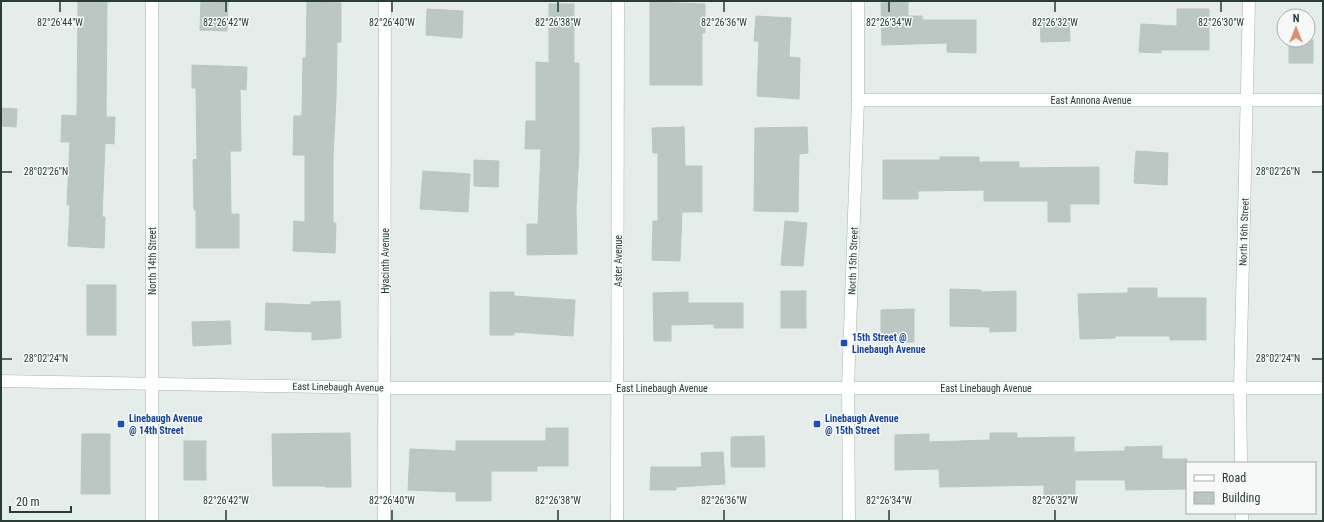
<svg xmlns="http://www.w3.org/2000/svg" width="1324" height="522" font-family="'Roboto Condensed',sans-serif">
	<rect width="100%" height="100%" fill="#e5edea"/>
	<g fill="#bbc7c3" stroke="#b9c6c1">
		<path d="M78,1H107L106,117H115L114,144L105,143L102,217H105L104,248L68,246L70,205H67L70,142H61L62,115L77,116Z"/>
		<path d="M201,1L228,2L227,31L200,30Z"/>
		<path d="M307,2L341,3V42H337L336,98L333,156V223H336L335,253L293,251L294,221L305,222V155H293L294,116H302L303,58H306Z"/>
		<path d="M650,2L705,4V33H702V85H650Z"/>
		<path d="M908,2V16H922V20H976V53L947,52V43L882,45L881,3Z"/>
		<path d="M549,4H574V63H579V150L576,209L577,254L527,255V224H538L541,149H525L526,121H536V62L549,63Z"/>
		<path d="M427,9L463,11L462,38L426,35Z"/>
		<path d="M1177,9H1209V50H1161V53L1139,52L1141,24L1177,26Z"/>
		<path d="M756,16L791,18L789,57L800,58L799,99L757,96L759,41H754Z"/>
		<path d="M1069,17L1070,41L1041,42L1040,18Z"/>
		<rect x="1289" y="40" width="24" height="23"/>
		<path d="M192,65L247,67L246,90L240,89L241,151H230L231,214H239V248H196V210H194L193,160L197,159L196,88H192Z"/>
		<path d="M1,108L17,109L16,127L1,126Z"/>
		<path d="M684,127L685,166H702V212H682L680,261L652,260L653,221H658V153H653L652,128Z"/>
		<path d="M807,127L808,153L799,154L798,212L754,211L755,128Z"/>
		<path d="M1136,151L1168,153L1167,185L1134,183Z"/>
		<path d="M940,157H979V162H1019V168L1099,167V204H1070V222H1048V201H984V190L918,191V199H883V160H940Z"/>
		<path d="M474,160L499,161L498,187L474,186Z"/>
		<path d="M423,171L470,174L468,212L420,209Z"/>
		<path d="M785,221L807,223L803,266L781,265Z"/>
		<rect x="87" y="285" width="29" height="50"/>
		<path d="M1128,288H1157V298H1206V340H1170V336H1115V338L1080,339L1078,294L1128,293Z"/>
		<path d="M950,289L981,290V292L1016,291V331L990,332V327L950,326Z"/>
		<rect x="781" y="291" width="25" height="37"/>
		<path d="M490,292H514V296L575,300L573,336L514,332V335H490Z"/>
		<path d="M688,292V303H743V328H714V324L671,325V341H654L653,293Z"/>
		<path d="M340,301L341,338L312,340V332L265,330L266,303L311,305V302Z"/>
		<path d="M914,309V342H881V310Z"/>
		<path d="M230,321L231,344L193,346L192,322Z"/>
		<path d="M546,428H568V466H537V471H491V501H456V492L408,490L410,449L456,451V441H546Z"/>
		<path d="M350,433L351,487H325V486H273L272,434Z"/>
		<path d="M990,433H1017V438L1074,437V452L1125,451V447L1162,446V459H1187V489L1126,490L1125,480H1075V495H1044V485L940,487L939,469L895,470V435L929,434V442L990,440Z"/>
		<path d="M82,434H110V494H81Z"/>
		<path d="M764,436L765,467H731V437Z"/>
		<rect x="184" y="441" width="22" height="39"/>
		<path d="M723,452L725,484L676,487V490H650L651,467H702L701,453Z"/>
	</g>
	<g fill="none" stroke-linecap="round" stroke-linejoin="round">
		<defs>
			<g id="street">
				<path d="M152,1V521"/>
				<path d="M858,100H1323"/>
				<path d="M848,388L849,521"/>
				<path d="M1241,463L1240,388L1249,1"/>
				<path d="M1242,513V521"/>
				<path d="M384,521L385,1"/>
				<path d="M617,521L618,1"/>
			</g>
			<g id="secondary">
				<path d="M1,381L384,388H1323"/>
				<path d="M848,388L858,100V1"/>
			</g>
		</defs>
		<use href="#street" stroke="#a8b5b1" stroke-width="13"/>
		<use href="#secondary" stroke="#a5b7b2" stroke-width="13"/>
		<use href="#street" stroke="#fff" stroke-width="12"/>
		<use href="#secondary" stroke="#fff" stroke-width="12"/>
	</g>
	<path fill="none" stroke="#273d38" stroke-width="1.5" d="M60,2V12M226,2V12M392,2V12M558,2V12M724,2V12M889,2V12M1055,2V12M1221,2V12M2,172H12M1312,172H1322M2,359H12M1312,359H1322M226,510V520M392,510V520M558,510V520M724,510V520M889,510V520M1055,510V520"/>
	<g fill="#1a4fb4" stroke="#f6f9f8" stroke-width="1.5">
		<rect x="840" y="339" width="8" height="8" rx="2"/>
		<rect x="117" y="420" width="8" height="8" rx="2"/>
		<rect x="813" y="420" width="8" height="8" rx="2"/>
	</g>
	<g text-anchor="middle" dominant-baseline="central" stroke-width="3" stroke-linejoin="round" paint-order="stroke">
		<g font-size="10" fill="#273d38" stroke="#f6f9f8">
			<text x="1091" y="100">East Annona Avenue</text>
			<text transform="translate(1244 232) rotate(-88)">North 16th Street</text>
			<text transform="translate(152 261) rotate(-90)">North 14th Street</text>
			<text transform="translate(385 261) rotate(-90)">Hyacinth Avenue</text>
			<text transform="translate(618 261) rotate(-90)">Aster Avenue</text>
			<text transform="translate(853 261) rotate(-88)">North 15th Street</text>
			<text transform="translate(338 387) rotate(1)">East Linebaugh Avenue</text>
			<text x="662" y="388">East Linebaugh Avenue</text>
			<text x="986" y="388">East Linebaugh Avenue</text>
		</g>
		<g font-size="10" font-weight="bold" fill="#164399" stroke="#f6f9f8" text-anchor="start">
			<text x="852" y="337">15th Street @<tspan x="852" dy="12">Linebaugh Avenue</tspan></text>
			<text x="129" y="418">Linebaugh Avenue<tspan x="129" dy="12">@ 14th Street</tspan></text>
			<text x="825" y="418">Linebaugh Avenue<tspan x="825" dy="12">@ 15th Street</tspan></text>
		</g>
	</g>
	<g font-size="10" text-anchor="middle" fill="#273d38" stroke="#f6f9f8" stroke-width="3" stroke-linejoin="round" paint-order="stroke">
		<text x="60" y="26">82°26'44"W</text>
		<text x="226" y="26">82°26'42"W</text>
		<text x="392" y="26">82°26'40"W</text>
		<text x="558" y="26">82°26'38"W</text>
		<text x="724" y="26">82°26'36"W</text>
		<text x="889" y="26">82°26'34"W</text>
		<text x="1055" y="26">82°26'32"W</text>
		<text x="1221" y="26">82°26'30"W</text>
		<text x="46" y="175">28°02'26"N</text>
		<text x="1278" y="175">28°02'26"N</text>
		<text x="46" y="362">28°02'24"N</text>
		<text x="1278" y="362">28°02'24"N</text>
		<text x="226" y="504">82°26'42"W</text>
		<text x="392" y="504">82°26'40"W</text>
		<text x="558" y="504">82°26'38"W</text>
		<text x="724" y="504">82°26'36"W</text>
		<text x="889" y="504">82°26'34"W</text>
		<text x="1055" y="504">82°26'32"W</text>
	</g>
	<rect width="1324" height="522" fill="none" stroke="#273d38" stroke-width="4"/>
	<rect x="1186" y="462" width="130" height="52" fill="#f6f9f8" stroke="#a3aeab"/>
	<rect x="1194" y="475" width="20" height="6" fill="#ffffff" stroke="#a3aeab"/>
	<text x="1222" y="482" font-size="12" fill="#273d38">Road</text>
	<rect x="1194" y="492" width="20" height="12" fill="#bbc7c3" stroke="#a3aeab"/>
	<text x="1222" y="502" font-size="12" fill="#273d38">Building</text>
	<g transform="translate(1296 28)"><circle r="19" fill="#f6f9f8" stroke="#a3aeab"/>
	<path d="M0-3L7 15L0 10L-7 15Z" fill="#e1906f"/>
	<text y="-6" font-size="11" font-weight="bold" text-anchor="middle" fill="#273d38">N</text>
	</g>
	<path d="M10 506v6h61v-6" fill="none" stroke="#273d38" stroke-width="2"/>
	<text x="16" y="506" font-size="12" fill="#273d38" stroke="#f6f9f8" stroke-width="3" paint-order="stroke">20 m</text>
</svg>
